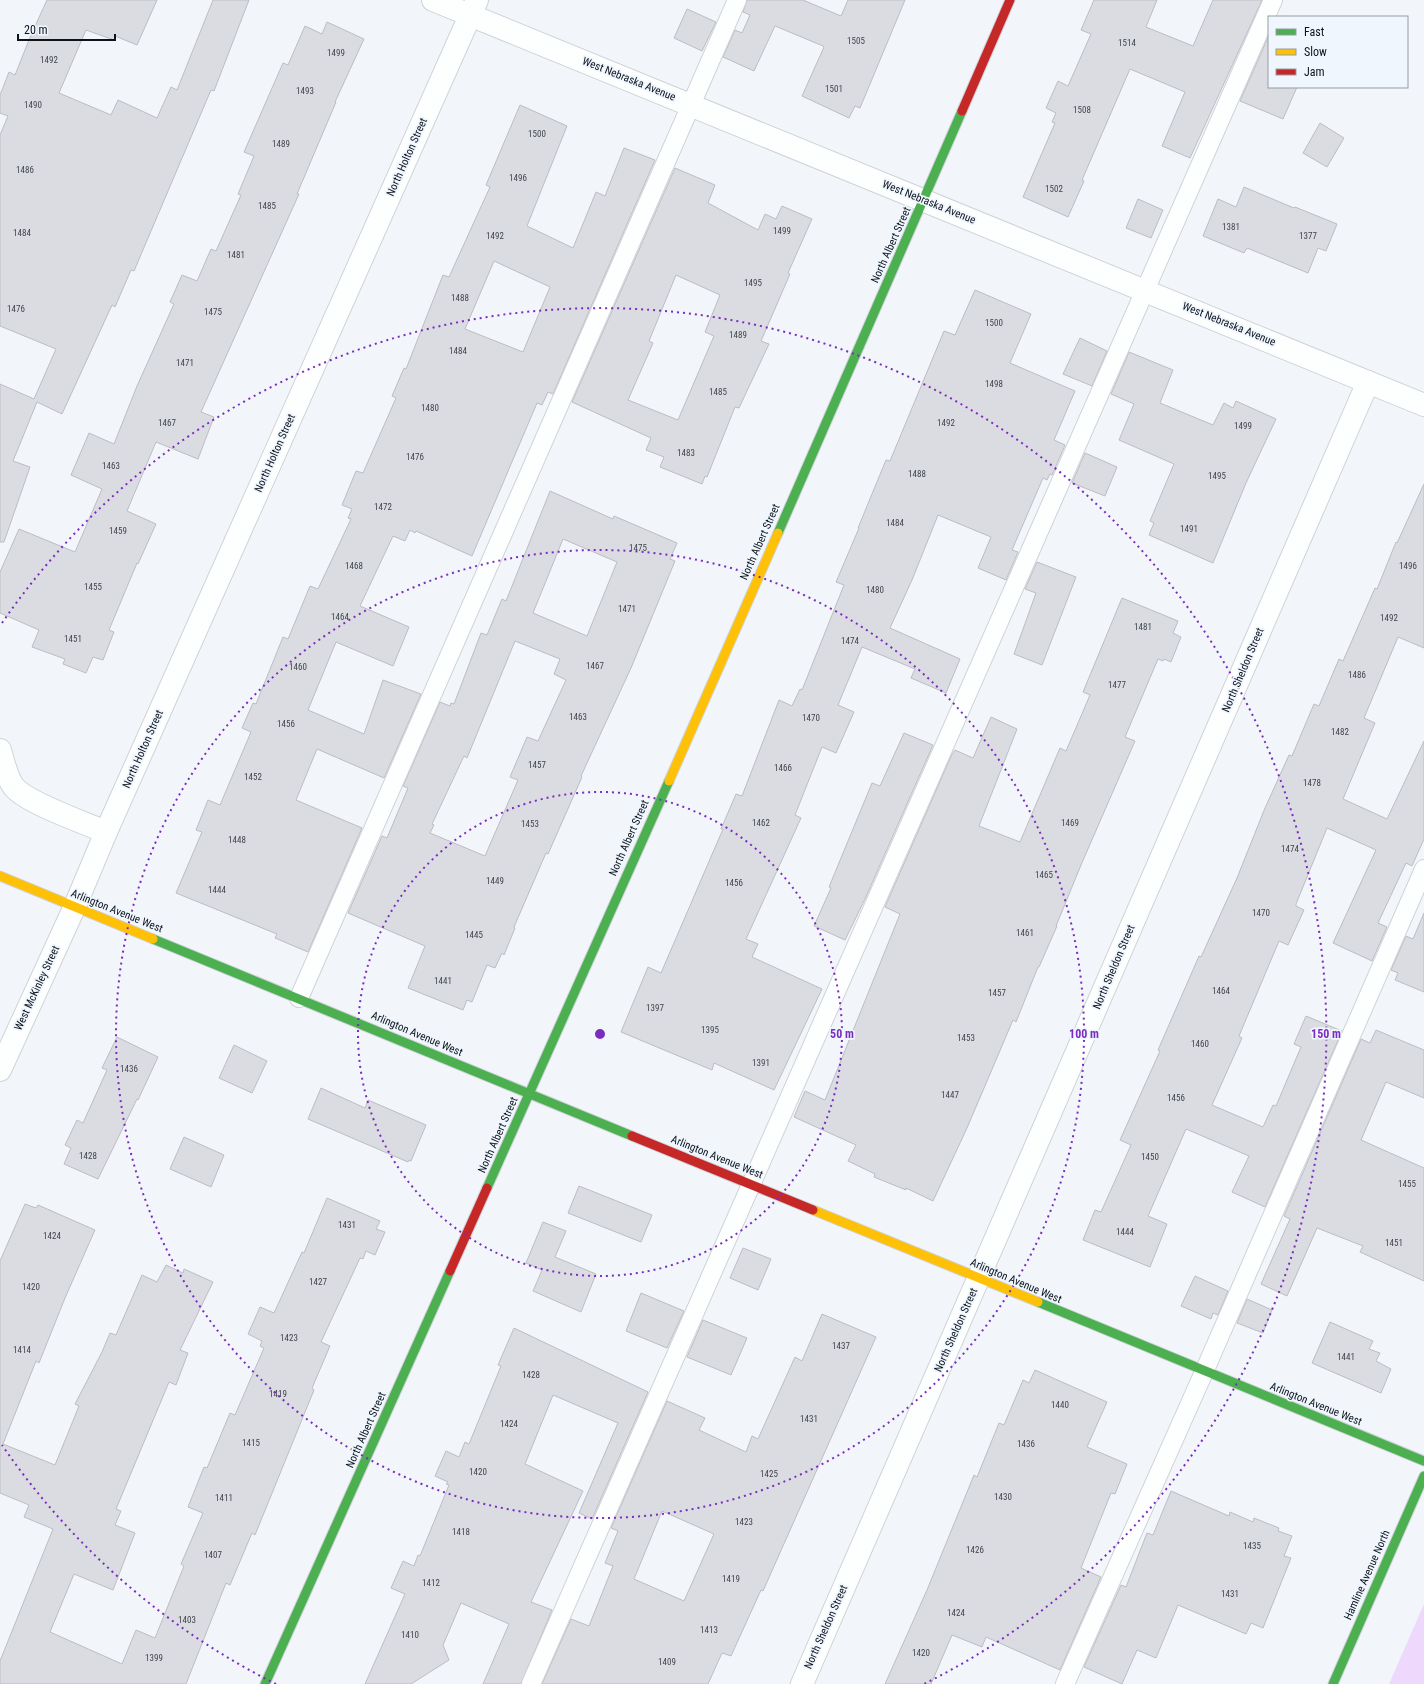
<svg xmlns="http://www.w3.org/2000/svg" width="1424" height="1684" font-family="'Roboto Condensed',sans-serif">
	<rect width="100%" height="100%" fill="#f2f6fa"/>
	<path fill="#eed8fc" d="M1424,1604V1684H1389Z"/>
	<g fill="#dadce2" stroke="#bcbdc4" fill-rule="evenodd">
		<path d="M47,0H157L137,45L115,36L114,40L86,30L59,93L111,115L118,100L157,118L171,87L177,90L213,0H249L214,91L211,90L134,271L131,270L115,307L112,305L62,414L37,402L13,461L30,467L4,542H0V384L34,399L56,349L0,326V135L8,116L0,113V95L9,72L15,75L31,35Z"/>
		<path d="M747,0H803L841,16L848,0H905L860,108L855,106L849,118L802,96L824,47L823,46L775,26L754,71L723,57L735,30L742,33L750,15L743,12Z"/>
		<path d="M1094,0H1157L1146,27L1193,46L1213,0H1262L1190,158L1162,146L1185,92L1130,69L1082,180L1084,181L1068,217L1023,197L1055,123L1052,122L1056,113L1046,108L1058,81L1068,86L1091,34L1081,30Z"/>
		<path d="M687,9L716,22L702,51L674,38Z"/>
		<path d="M327,22L364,39L335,102H336L297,194H299L201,412L214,417L198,459L156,442L127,511L156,524L138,564L137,563L109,630L114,632L103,660L93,657L86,673L63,664L65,659L32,647L39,630L0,613V572L19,529L75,552L102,489L71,475L89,433L114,444L137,386L174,304L170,302L182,275L197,281L211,249L216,251L241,195L238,194L254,156L244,152L283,63L288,65L305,26L322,34Z"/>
		<path d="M1269,35V87H1297L1283,119L1240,101Z"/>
		<path d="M520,105L567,126L527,226L573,248L596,192L605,196L624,148L655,160L553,394L548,392L542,405L537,403L472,556L416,531L415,533L410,530L405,541L393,536L360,606L409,627L393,666L336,642L308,710L364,734L383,680L421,694L384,778L317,749L296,800L362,828L308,952L275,938L277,934L176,893L202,832L196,830L208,800L220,805L251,732L242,728L253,703L256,704L283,637L288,639L310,586L318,589L351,519L348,518L352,509L342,505L356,471L363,473L396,398L392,396L404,368L406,369L443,275L449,277L490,187L486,185ZM494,261L550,287L523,352L465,329Z"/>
		<path d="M1320,123L1344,138L1327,167L1303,153Z"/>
		<path d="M675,168L715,185L708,203L758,230L765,214L776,219L782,206L812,219L788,273L790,274L761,341L769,344L739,408L735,407L707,477L705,476L702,484L660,467L664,457L646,450L651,438L572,402ZM676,275L720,295L705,332L714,336L678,420L628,400L653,343L649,341Z"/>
		<path d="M1244,187L1294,208L1295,207L1337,224L1326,251L1318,248L1308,273L1247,248L1244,253L1203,236L1218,199L1236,207Z"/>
		<path d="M1138,199L1163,210L1151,238L1126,228Z"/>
		<path d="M975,290L1031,314L1010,363L1075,391L1054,440L1065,445L1052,475L1050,474L1047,480L1043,478L1012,550L1018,552L1006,580L978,568L991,537L938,515L912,580L890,628L960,659L946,693L911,678L915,669L862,647L838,705L854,712L836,753L822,747L795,815L801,818L746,939L758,944L752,957L822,989L774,1090L714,1063L712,1070L621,1032L648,967L661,973L723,829H721L736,794L742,796L779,700L792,706L800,689L802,690L844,585L836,582L859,528H858L886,460L890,461L944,331L955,335Z"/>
		<path d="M1080,338L1107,351L1092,386L1063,374Z"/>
		<path d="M1129,352L1173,370L1160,403L1213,425L1224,403L1233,408L1236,401L1276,419L1246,483L1213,563L1149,535L1154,523L1150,521L1174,464L1119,440L1134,404L1111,394Z"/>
		<path d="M1085,453L1117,467L1105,496L1072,483Z"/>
		<path d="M1424,484V648L1398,637L1364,718L1375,723L1343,799L1387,819L1424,741V839L1412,866L1406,863L1378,923L1387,927L1372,961L1333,943L1376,850L1327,828L1296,904V906L1304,910L1288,945L1279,941L1239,1036L1242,1038L1212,1105L1263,1127L1273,1105L1276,1106L1301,1047L1294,1044L1306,1016L1342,1031L1265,1207L1232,1192L1249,1156L1186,1129L1148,1216L1167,1224L1150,1267L1083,1240L1095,1210L1101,1212L1131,1145L1120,1140L1160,1051L1158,1050L1199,956L1201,957L1237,878L1265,808L1289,755L1292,756L1314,704L1319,706L1339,659L1343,661L1375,588L1377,589L1396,542L1397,543Z"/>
		<path d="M550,491L613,519L614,516L677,543L670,559L675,561L631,668L581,776L582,777L548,854L546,853L514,927L515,928L504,955L502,953L495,968L487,965L472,1002L467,1000L463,1010L408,988L425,946L348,913L382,836L387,838L408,788L403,786L440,702L450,706L451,703L454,704L481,633L487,635L502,599L506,601ZM563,539L617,562L587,636L533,613ZM515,641L560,659L554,674L566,680L538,741L527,737L510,777L518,780L485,856L430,833L434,825L432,824L464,756L467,758Z"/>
		<path d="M1037,562L1076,577L1042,665L1014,654L1036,593L1025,589Z"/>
		<path d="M1122,598L1178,621L1173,633L1181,637L1171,662L1164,659L1163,661L1158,659L1125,737L1135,741L1081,865L1056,926H1057L1039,967H1038L1016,1022L1013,1020L967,1128L933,1201L906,1188V1190L874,1177L875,1174L848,1161L856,1145L794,1117L805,1091L825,1100L900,914L885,907L952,754L955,750L973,758L991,717L1017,729L979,826L1020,842L1060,748L1066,751L1090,695L1083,692Z"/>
		<path d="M904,733L933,745L865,899L845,940L814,926L831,888L829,887L872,783L880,786Z"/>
		<path d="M1424,913V992L1395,980L1398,973L1391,970L1406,936L1413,939Z"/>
		<path d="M1376,1030L1424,1050V1098L1386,1082L1361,1140L1424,1168V1281L1360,1252L1363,1246L1317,1228L1287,1296L1261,1284L1290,1219L1284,1216L1361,1039L1370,1043Z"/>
		<path d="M117,1037L158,1057L138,1100L137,1099L98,1179L64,1164L71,1148L65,1145L77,1120L83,1123L107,1070L102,1068Z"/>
		<path d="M234,1045L267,1061L252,1093L219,1078Z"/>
		<path d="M321,1088L365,1108L368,1100L426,1125L411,1161L409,1160L408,1162L308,1119Z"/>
		<path d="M184,1137L224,1155L211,1187L170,1169Z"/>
		<path d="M579,1186L652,1215L641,1242L568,1213Z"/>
		<path d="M327,1198L380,1221L376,1229L385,1232L375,1255L366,1251L363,1259L360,1258L321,1342L330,1346L312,1388L314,1390L255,1535L252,1533L230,1585L226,1583L186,1684H0V1661L53,1529L24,1517L29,1505L0,1493V1261L25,1204L36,1208L38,1205L95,1230L65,1298L39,1363L36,1361L3,1444L55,1465L79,1406L75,1404L102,1352L110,1333L116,1335L142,1275L157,1282L166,1265L183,1273L184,1269L213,1282L180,1350L188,1353L176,1385L169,1382L116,1509L121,1511L115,1525L135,1533L113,1590L74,1574L50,1632L122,1664L136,1630L155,1638L184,1566L181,1564L203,1513L188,1507L204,1467L207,1468L230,1413L235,1415L264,1348L260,1346L262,1341L248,1334L260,1307L274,1313L302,1252L304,1253Z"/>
		<path d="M543,1222L566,1231L555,1257L596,1274L581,1312L533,1291L542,1270L526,1263Z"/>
		<path d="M743,1248L771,1259L758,1290L730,1278Z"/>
		<path d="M1195,1276L1228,1291L1218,1315L1213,1313L1211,1319L1181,1306Z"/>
		<path d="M641,1293L684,1311L667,1348L626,1331Z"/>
		<path d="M1247,1299L1272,1310L1263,1333L1237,1323Z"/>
		<path d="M822,1314L876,1337L763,1591L761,1590L731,1656L722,1653L708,1684H542L571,1619L589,1626L613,1566L605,1563L618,1531L611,1528L667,1401L705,1418L699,1430L746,1452L752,1436L758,1439L795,1357L802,1361ZM662,1511L714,1534L684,1601L634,1579Z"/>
		<path d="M703,1320L747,1338L731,1375L687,1357Z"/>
		<path d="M1330,1322L1373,1341L1369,1349L1380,1353L1376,1361L1391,1369L1381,1393L1312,1363Z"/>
		<path d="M514,1328L648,1392L592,1519L579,1513L618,1423L553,1395L525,1464L583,1491L531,1602L552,1610L521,1684H483L509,1624L461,1603L443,1645L449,1660L411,1684H365L405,1594L391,1588L403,1561L414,1566L418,1555L420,1556L449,1485L446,1484L448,1482L435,1476L446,1451L459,1457L465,1442L469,1444L501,1366L498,1365Z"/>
		<path d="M1035,1370L1107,1402L1087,1447L1127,1464L1115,1494L1111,1493L1081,1568L1101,1577L1060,1670L986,1637L982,1647L952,1635L931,1684H885L927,1590L974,1475L977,1477L999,1423L1004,1425L1023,1380L1029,1383Z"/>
		<path d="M1171,1491L1229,1516L1230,1512L1253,1522L1254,1518L1279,1528L1278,1531L1292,1536L1284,1556L1291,1558L1263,1628L1251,1623L1246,1634L1178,1605L1156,1658L1137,1650L1122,1684L1084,1667L1121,1585L1126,1587L1147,1533L1153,1535Z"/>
	</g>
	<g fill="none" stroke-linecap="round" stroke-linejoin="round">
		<defs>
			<g id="lane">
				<path d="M299,998L737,0"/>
				<path d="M531,1684L1273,0"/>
				<path d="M1065,1684L1204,1372L1424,869"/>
			</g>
			<g id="street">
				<path d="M433,0L1424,405"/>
				<path d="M0,750C3,760 7,779 14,787C27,803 85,823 106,832"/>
				<path d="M0,1070L75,906L106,832L477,0"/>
				<path d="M802,1684L1368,382"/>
			</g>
			<g id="fast">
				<path d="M778,533L962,111"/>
				<path d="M153,939L632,1136"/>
				<path d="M487,1188L669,781"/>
				<path d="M1038,1302L1424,1461"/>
				<path d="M265,1684L450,1271"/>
				<path d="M1333,1684L1424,1476"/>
			</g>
			<g id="slow">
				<path d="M669,781L778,533"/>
				<path d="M0,876L153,939"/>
				<path d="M813,1210L1038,1302"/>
			</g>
			<g id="jam">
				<path d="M962,111L1010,0"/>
				<path d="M632,1136L813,1210"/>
				<path d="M450,1271L487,1188"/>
			</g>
		</defs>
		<use href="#lane" stroke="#ced3d9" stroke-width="20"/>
		<use href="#street" stroke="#ced3d9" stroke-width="24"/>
		<use href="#fast" stroke="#ced3d9" stroke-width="11"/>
		<use href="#slow" stroke="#ced3d9" stroke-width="11"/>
		<use href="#jam" stroke="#ced3d9" stroke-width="11"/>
		<use href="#lane" stroke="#fdfefe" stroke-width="18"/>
		<use href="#street" stroke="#fdfefe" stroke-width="22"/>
		<use href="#fast" stroke="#4caf50" stroke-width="9"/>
		<use href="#slow" stroke="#ffc107" stroke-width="9"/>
		<use href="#jam" stroke="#c62828" stroke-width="9"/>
	</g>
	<g fill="none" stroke="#7b2cbf" stroke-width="2" stroke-dasharray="2 4">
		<circle cx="600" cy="1034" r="242"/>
		<circle cx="600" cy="1034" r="484"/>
		<path d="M276 1684A726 726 0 0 1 2 1445M2 623A726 726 0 1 1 924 1684"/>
	</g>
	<g text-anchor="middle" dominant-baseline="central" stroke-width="3.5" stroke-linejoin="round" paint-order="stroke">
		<g font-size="9" fill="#40454c">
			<text x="856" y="41">1505</text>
			<text x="1127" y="43">1514</text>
			<text x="336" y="53">1499</text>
			<text x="49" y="60">1492</text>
			<text x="834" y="89">1501</text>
			<text x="305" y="91">1493</text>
			<text x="33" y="105">1490</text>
			<text x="1082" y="110">1508</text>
			<text x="537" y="134">1500</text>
			<text x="281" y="144">1489</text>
			<text x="25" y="170">1486</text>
			<text x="518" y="178">1496</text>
			<text x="1054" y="189">1502</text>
			<text x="267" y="206">1485</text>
			<text x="1231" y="227">1381</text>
			<text x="782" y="231">1499</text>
			<text x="22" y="233">1484</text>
			<text x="495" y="236">1492</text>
			<text x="1308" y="236">1377</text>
			<text x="236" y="255">1481</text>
			<text x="753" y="283">1495</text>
			<text x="460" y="298">1488</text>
			<text x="16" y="309">1476</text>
			<text x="213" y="312">1475</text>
			<text x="994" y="323">1500</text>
			<text x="738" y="335">1489</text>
			<text x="458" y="351">1484</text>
			<text x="185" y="363">1471</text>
			<text x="994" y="384">1498</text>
			<text x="718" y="392">1485</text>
			<text x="430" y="408">1480</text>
			<text x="167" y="423">1467</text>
			<text x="946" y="423">1492</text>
			<text x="1243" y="426">1499</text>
			<text x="686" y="453">1483</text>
			<text x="415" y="457">1476</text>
			<text x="111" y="466">1463</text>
			<text x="917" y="474">1488</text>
			<text x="1217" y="476">1495</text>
			<text x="383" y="507">1472</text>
			<text x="895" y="523">1484</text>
			<text x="1189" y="529">1491</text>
			<text x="118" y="531">1459</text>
			<text x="638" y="548">1475</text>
			<text x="354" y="566">1468</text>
			<text x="1408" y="566">1496</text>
			<text x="93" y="587">1455</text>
			<text x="875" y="590">1480</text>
			<text x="627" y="609">1471</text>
			<text x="340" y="617">1464</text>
			<text x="1389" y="618">1492</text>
			<text x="1143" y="627">1481</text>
			<text x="73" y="639">1451</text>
			<text x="850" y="641">1474</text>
			<text x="595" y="666">1467</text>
			<text x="298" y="667">1460</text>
			<text x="1357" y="675">1486</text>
			<text x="1117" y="685">1477</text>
			<text x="578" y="717">1463</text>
			<text x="811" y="718">1470</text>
			<text x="286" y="724">1456</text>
			<text x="1340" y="732">1482</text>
			<text x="537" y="765">1457</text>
			<text x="783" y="768">1466</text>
			<text x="253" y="777">1452</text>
			<text x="1312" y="783">1478</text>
			<text x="761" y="823">1462</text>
			<text x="1070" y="823">1469</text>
			<text x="530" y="824">1453</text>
			<text x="237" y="840">1448</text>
			<text x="1290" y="849">1474</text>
			<text x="1044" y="875">1465</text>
			<text x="495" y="881">1449</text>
			<text x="734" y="883">1456</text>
			<text x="217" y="890">1444</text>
			<text x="1261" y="913">1470</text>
			<text x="1025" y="933">1461</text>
			<text x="474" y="935">1445</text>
			<text x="443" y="981">1441</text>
			<text x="1221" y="991">1464</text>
			<text x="997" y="993">1457</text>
			<text x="655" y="1008">1397</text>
			<text x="710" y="1030">1395</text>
			<text x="966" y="1038">1453</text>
			<text x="1200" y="1044">1460</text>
			<text x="761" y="1063">1391</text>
			<text x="129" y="1069">1436</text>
			<text x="950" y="1095">1447</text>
			<text x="1176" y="1098">1456</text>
			<text x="88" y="1156">1428</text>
			<text x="1150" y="1157">1450</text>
			<text x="1407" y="1184">1455</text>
			<text x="347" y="1225">1431</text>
			<text x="1125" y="1232">1444</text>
			<text x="52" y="1236">1424</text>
			<text x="1394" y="1243">1451</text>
			<text x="318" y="1282">1427</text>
			<text x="31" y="1287">1420</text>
			<text x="289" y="1338">1423</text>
			<text x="841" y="1346">1437</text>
			<text x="22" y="1350">1414</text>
			<text x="1346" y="1357">1441</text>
			<text x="531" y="1375">1428</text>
			<text x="278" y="1394">1419</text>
			<text x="1060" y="1405">1440</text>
			<text x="809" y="1419">1431</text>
			<text x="509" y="1424">1424</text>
			<text x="251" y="1443">1415</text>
			<text x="1026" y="1444">1436</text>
			<text x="478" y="1472">1420</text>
			<text x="769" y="1474">1425</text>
			<text x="1003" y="1497">1430</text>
			<text x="224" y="1498">1411</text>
			<text x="744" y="1522">1423</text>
			<text x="461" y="1532">1418</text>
			<text x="1252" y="1546">1435</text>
			<text x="975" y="1550">1426</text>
			<text x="213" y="1555">1407</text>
			<text x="731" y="1579">1419</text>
			<text x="431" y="1583">1412</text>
			<text x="1230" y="1594">1431</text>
			<text x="956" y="1613">1424</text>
			<text x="187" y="1620">1403</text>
			<text x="709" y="1630">1413</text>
			<text x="410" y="1635">1410</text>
			<text x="921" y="1653">1420</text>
			<text x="154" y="1658">1399</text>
			<text x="667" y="1662">1409</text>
		</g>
		<g font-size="11" fill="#0d131a" stroke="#eff6fe">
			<text transform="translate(629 79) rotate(22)">West Nebraska Avenue</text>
			<text transform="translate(407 157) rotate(-66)">North Holton Street</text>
			<text transform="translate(929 202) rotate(22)">West Nebraska Avenue</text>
			<text transform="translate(891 245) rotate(-66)">North Albert Street</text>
			<text transform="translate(1229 324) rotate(22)">West Nebraska Avenue</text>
			<text transform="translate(275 453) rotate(-66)">North Holton Street</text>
			<text transform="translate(760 542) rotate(-66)">North Albert Street</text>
			<text transform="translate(1243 670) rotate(-67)">North Sheldon Street</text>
			<text transform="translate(143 749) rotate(-66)">North Holton Street</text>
			<text transform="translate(629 838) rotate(-66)">North Albert Street</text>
			<text transform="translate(117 911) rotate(22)">Arlington Avenue West</text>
			<text transform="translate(1114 967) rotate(-67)">North Sheldon Street</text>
			<text transform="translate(37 988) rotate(-65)">West McKinley Street</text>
			<text transform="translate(417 1034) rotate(23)">Arlington Avenue West</text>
			<text transform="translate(498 1135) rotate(-66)">North Albert Street</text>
			<text transform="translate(717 1157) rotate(22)">Arlington Avenue West</text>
			<text transform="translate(1016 1281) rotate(23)">Arlington Avenue West</text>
			<text transform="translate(956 1330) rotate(-66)">North Sheldon Street</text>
			<text transform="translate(1316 1404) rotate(22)">Arlington Avenue West</text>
			<text transform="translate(366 1430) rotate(-66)">North Albert Street</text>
			<text transform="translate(1367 1575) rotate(-66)">Hamline Avenue North</text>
			<text transform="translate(826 1627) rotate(-66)">North Sheldon Street</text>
		</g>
	</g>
	<circle cx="600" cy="1034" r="6" fill="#7b2cbf" stroke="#eff6fe" stroke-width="2"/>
	<g font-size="12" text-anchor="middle" font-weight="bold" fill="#7b2cbf" stroke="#eff6fe" stroke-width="3.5" stroke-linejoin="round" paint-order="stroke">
		<text x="842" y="1038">50 m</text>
		<text x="1084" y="1038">100 m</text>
		<text x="1326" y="1038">150 m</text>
	</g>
	<rect x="1268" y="16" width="140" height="72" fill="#eff6fe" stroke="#959ba3"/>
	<rect x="1276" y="29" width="20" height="6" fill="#4caf50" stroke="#959ba3"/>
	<text x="1304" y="36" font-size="12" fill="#0d131a">Fast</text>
	<rect x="1276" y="49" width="20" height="6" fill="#ffc107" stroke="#959ba3"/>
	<text x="1304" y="56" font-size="12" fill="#0d131a">Slow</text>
	<rect x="1276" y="69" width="20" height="6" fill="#c62828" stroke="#959ba3"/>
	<text x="1304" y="76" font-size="12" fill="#0d131a">Jam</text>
	<path d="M18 34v6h97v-6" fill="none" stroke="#0d131a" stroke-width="2"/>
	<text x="24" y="34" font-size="12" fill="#0d131a" stroke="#eff6fe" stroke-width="3" paint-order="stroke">20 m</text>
</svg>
